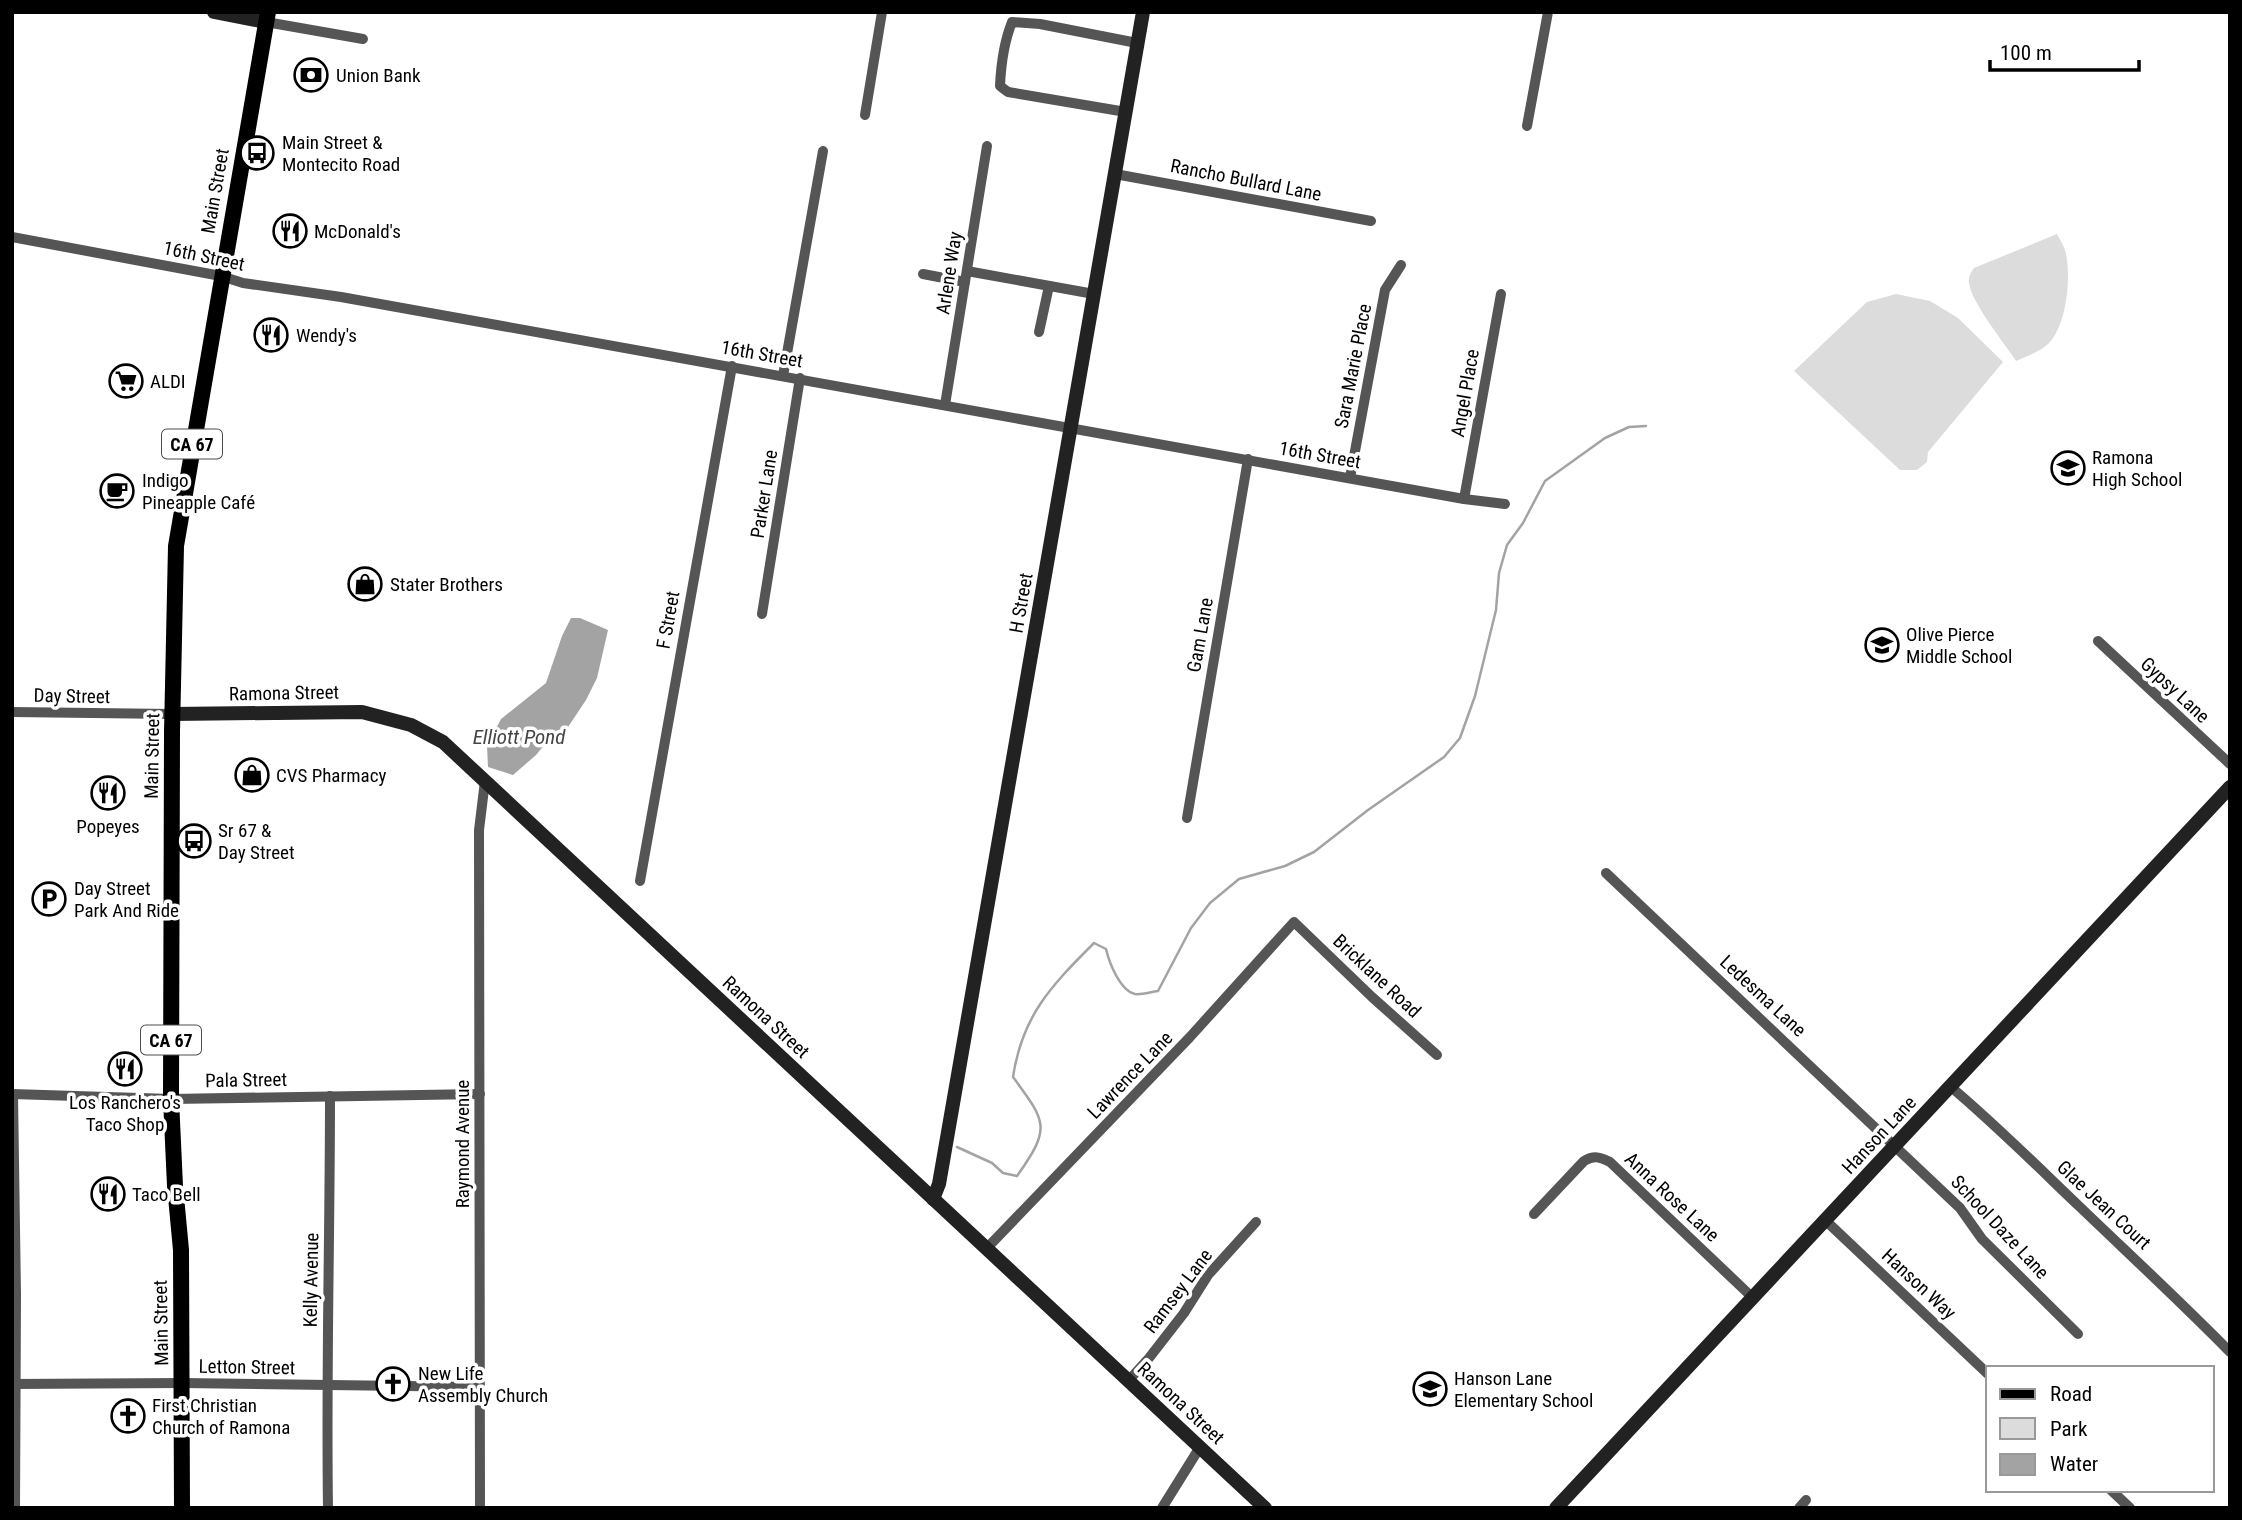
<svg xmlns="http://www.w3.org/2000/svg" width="2242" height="1520" font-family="'Roboto Condensed',sans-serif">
	<rect width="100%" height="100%" fill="#fff"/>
	<g fill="#dcdcdc">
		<path d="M2057,234C2060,240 2065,247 2066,254C2071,278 2067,324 2049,343C2042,351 2026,356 2016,361C2005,344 1971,302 1969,283C1968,276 1971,273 1974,268Z"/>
		<path d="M1896,294L1930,301L1958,318L2003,362L1928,452L1927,462L1917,470H1900L1794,371L1867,302Z"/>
	</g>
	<path fill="#a3a3a3" d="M571,618H580L608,630L597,678L586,700L566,730L545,744L536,755L513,775L488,767L487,746L501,719L546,683L562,636Z"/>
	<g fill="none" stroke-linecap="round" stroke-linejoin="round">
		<path stroke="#a3a3a3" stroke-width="2.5" d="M957,1147L992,1163L1003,1173L1017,1176C1051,1128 1047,1123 1013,1077C1022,1016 1051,986 1094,943L1106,949C1109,962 1120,991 1135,994C1142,995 1150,992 1158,991L1191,928L1210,903L1239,879L1285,866L1314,852L1368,810L1444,757L1460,738L1475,696L1496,610L1499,573L1507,545L1523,523L1545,481L1605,438L1629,427L1646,426"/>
		<g stroke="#555" stroke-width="10">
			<path d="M266,22L363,39"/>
			<path d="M1126,112L1008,92L1000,86C1001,64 1004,42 1012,22L1040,24L1137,43"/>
			<path d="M865,115L882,12"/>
			<path d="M1527,126L1548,12"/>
			<path d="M1115,174L1371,221"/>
			<path d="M12,237L221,276L243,283L341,297L1464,499L1505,504"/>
			<path d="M967,271L1094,294"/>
			<path d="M923,274L965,282"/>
			<path d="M1039,332L1049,286"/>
			<path d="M783,376L823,151"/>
			<path d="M945,405L987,146"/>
			<path d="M1350,478L1385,290L1401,265"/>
			<path d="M1464,499L1501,294"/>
			<path d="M762,614L800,378"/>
			<path d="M2098,641L2230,764"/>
			<path d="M12,712L172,714"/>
			<path d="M1187,818L1248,459"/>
			<path d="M1606,873L1960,1208L1982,1239L2078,1334"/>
			<path d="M640,881L732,366"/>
			<path d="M1951,1087C1996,1125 2037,1166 2080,1207C2130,1255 2181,1302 2230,1352"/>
			<path d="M12,1094L171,1099L480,1094"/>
			<path d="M13,1094L16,1295L15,1508"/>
			<path d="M1534,1214L1584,1161C1594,1155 1600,1157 1610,1162L1753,1298"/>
			<path d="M1825,1220L1988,1374"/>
			<path d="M987,1248L1190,1037L1294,922L1372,997L1437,1055"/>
			<path d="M1129,1380L1149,1358L1184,1313L1208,1275L1256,1222"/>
			<path d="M12,1384L183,1383L480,1387"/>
			<path d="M2111,1490L2130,1508"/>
			<path d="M328,1508C326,1370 330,1233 330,1096"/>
			<path d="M480,1508L479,830L485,781"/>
			<path d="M1162,1508L1200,1447"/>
			<path d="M1799,1508L1806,1500"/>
		</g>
		<g stroke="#222" stroke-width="14">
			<path d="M214,12L266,22"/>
			<path d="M172,714L362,712L411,725L443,742L1265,1508"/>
			<path d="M933,1199L939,1184L1143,12"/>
			<path d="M1556,1508L2230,787"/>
		</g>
		<path stroke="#000" stroke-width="16" d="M182,1508L181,1250L175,1186L171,1099L172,732L176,546L268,12"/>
	</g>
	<defs>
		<symbol id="bank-ring" viewBox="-11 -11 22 22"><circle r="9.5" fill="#fff" stroke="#000" stroke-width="1.5"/><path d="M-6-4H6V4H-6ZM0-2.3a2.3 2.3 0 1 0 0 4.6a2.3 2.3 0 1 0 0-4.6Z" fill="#000"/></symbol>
		<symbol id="bus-ring" viewBox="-11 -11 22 22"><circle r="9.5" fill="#fff" stroke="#000" stroke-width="1.5"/><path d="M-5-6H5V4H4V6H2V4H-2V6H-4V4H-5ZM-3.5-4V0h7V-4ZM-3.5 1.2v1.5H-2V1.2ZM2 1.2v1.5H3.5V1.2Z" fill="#000"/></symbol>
		<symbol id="restaurant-ring" viewBox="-11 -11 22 22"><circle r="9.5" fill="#fff" stroke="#000" stroke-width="1.5"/><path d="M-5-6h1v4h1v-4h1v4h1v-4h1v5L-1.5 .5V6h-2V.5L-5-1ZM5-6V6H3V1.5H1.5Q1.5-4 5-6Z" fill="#000"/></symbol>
		<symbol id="supermarket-ring" viewBox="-11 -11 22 22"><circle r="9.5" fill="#fff" stroke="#000" stroke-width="1.5"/><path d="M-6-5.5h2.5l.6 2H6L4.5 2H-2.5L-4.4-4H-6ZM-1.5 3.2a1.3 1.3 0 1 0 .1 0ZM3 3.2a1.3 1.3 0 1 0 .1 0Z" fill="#000"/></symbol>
		<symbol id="school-ring" viewBox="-11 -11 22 22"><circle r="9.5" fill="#fff" stroke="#000" stroke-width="1.5"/><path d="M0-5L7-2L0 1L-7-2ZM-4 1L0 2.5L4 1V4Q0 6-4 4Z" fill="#000"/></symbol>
		<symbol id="cafe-ring" viewBox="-11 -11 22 22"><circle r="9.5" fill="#fff" stroke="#000" stroke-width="1.5"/><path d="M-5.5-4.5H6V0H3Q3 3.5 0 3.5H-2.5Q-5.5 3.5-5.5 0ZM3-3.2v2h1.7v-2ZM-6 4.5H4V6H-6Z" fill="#000"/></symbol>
		<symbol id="shop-ring" viewBox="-11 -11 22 22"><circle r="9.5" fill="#fff" stroke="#000" stroke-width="1.5"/><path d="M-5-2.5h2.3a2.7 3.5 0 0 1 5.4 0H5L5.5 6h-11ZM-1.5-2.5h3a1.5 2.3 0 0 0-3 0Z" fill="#000"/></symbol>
		<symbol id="parking-ring" viewBox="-11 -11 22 22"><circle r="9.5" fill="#fff" stroke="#000" stroke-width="1.5"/><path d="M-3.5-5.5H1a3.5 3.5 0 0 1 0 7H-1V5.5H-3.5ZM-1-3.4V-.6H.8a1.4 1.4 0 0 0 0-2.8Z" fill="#000"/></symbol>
		<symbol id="church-ring" viewBox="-11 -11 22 22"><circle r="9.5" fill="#fff" stroke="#000" stroke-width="1.5"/><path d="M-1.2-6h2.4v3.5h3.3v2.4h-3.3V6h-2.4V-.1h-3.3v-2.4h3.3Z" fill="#000"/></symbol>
	</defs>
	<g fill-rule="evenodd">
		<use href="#bank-ring" x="292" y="56" width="38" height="38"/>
		<use href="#bus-ring" x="238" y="134" width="38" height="38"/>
		<use href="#restaurant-ring" x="271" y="212" width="38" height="38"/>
		<use href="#restaurant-ring" x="252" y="316" width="38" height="38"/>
		<use href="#supermarket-ring" x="107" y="362" width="38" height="38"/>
		<use href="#school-ring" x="2049" y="449" width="38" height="38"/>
		<use href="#cafe-ring" x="98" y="472" width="38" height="38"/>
		<use href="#shop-ring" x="346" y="565" width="38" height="38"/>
		<use href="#school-ring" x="1863" y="626" width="38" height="38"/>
		<use href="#shop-ring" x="233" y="756" width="38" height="38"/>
		<use href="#restaurant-ring" x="89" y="774" width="38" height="38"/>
		<use href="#bus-ring" x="175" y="822" width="38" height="38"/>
		<use href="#parking-ring" x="30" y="880" width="38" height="38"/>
		<use href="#restaurant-ring" x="106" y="1050" width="38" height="38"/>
		<use href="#restaurant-ring" x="89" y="1175" width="38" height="38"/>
		<use href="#church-ring" x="374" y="1365" width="38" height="38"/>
		<use href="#school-ring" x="1411" y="1370" width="38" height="38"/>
		<use href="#church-ring" x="109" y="1397" width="38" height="38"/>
	</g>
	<g text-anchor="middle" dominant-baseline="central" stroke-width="7" stroke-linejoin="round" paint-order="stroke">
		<g fill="#fff" stroke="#4c4c4c" stroke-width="2">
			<rect x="162" y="429.5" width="60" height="29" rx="5"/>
			<rect x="141" y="1025.5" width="60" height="29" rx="5"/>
		</g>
		<g font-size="18" font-weight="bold" fill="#000">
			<text x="192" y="444">CA 67</text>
			<text x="171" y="1040">CA 67</text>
		</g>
		<g font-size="19" fill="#000" stroke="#fff" text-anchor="start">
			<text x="336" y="75">Union Bank</text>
			<text x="282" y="142">Main Street &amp;<tspan x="282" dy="22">Montecito Road</tspan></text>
			<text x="314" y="231">McDonald's</text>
			<text x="296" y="335">Wendy's</text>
			<text x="150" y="381">ALDI</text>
			<text x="2092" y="457">Ramona<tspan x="2092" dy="22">High School</tspan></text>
			<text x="142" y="480">Indigo<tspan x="142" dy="22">Pineapple Café</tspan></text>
			<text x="390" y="584">Stater Brothers</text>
			<text x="1906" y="634">Olive Pierce<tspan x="1906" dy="22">Middle School</tspan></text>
			<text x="276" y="775">CVS Pharmacy</text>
			<text x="108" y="826" text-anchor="middle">Popeyes</text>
			<text x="218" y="830">Sr 67 &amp;<tspan x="218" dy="22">Day Street</tspan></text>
			<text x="74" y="888">Day Street<tspan x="74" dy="22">Park And Ride</tspan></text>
			<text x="125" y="1102" text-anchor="middle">Los Ranchero's<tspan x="125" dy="22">Taco Shop</tspan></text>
			<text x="132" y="1194">Taco Bell</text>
			<text x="418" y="1373">New Life<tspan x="418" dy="22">Assembly Church</tspan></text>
			<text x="1454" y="1378">Hanson Lane<tspan x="1454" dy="22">Elementary School</tspan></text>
			<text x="152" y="1405">First Christian<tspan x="152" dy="22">Church of Ramona</tspan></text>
		</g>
		<g font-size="19" fill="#000" stroke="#fff">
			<text transform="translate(1246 180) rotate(11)">Rancho Bullard Lane</text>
			<text transform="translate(215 191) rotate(-80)">Main Street</text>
			<text transform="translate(204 256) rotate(12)">16th Street</text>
			<text transform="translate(949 273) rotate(-81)">Arlene Way</text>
			<text transform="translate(762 354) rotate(10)">16th Street</text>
			<text transform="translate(1353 366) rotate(-79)">Sara Marie Place</text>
			<text transform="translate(1465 393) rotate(-80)">Angel Place</text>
			<text transform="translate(1320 455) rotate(10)">16th Street</text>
			<text transform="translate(764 494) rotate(-81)">Parker Lane</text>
			<text transform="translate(1021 603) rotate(-80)">H Street</text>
			<text transform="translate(668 620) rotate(-80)">F Street</text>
			<text transform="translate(1200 635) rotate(-80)">Gam Lane</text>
			<text transform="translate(2175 690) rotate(43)">Gypsy Lane</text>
			<text transform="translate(284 693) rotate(-1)">Ramona Street</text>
			<text transform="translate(72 696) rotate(1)">Day Street</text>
			<text transform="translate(152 756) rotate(-89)">Main Street</text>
			<text transform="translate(1377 976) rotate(43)">Bricklane Road</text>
			<text transform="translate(1763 996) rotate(43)">Ledesma Lane</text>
			<text transform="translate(766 1017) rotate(43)">Ramona Street</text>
			<text transform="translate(1130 1075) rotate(-46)">Lawrence Lane</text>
			<text transform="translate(246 1080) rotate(-1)">Pala Street</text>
			<text transform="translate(1879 1135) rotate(-47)">Hanson Lane</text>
			<text transform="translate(462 1144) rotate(-90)">Raymond Avenue</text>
			<text transform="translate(1672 1197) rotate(43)">Anna Rose Lane</text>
			<text transform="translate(2104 1205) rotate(43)">Glae Jean Court</text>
			<text transform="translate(2000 1227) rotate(47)">School Daze Lane</text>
			<text transform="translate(311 1280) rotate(-89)">Kelly Avenue</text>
			<text transform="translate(1919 1284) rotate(43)">Hanson Way</text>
			<text transform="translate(1178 1291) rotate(-53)">Ramsey Lane</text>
			<text transform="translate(161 1323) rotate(-91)">Main Street</text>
			<text transform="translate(247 1367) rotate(1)">Letton Street</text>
			<text transform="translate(1181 1403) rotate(43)">Ramona Street</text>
		</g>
		<g font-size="21" font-style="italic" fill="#444" stroke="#fff">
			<text x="519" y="737">Elliott Pond</text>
		</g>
	</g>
	<rect width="2242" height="1520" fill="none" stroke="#000000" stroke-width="28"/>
	<rect x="1986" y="1366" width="228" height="126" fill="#ffffff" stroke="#999999" stroke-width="2"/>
	<rect x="2000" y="1389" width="35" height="10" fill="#000000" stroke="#999999" stroke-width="2"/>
	<text x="2050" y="1401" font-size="21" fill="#000000">Road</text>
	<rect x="2000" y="1418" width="35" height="21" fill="#dcdcdc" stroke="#999999" stroke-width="2"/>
	<text x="2050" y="1436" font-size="21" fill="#000000">Park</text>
	<rect x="2000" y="1454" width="35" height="21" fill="#a3a3a3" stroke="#999999" stroke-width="2"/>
	<text x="2050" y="1471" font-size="21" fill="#000000">Water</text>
	<path d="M1990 60v10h149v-10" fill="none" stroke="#000000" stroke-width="3.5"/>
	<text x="2000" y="60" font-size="21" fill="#000000" stroke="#ffffff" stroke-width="5" paint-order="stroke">100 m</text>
</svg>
